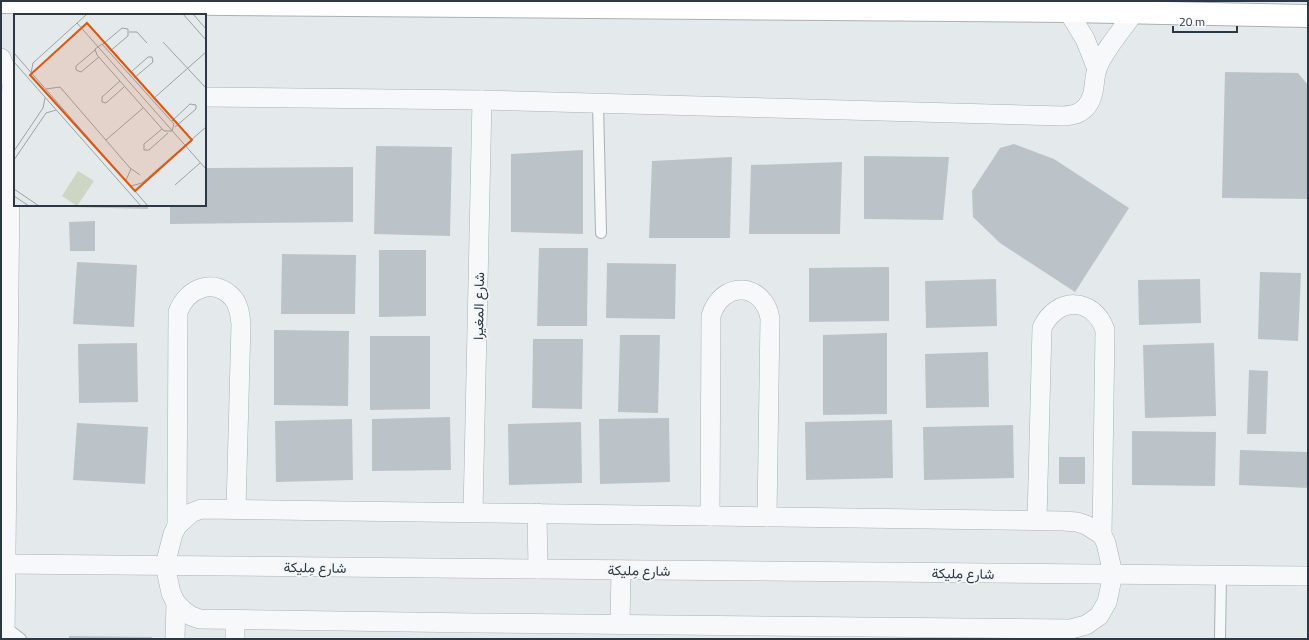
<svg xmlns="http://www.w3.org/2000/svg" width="1309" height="640" font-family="'Titillium Web',Vazirmatn,sans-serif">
	<rect width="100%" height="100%" fill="#e4e9ec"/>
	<g fill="#bbc3c9">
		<path d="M1225,72L1298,73L1308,85V199L1222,198Z"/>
		<path d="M1014,144L1054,159L1129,208L1075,292L1000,243L973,217L972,191L1000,148Z"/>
		<path d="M376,146L452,147L450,236L374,234Z"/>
		<path d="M583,150V234L511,232V154Z"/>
		<path d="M864,156L949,157L943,220L864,219Z"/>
		<path d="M732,157L730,238H649L652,161Z"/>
		<path d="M842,162L840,234H749L751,165Z"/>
		<path d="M353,167V222L170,224V205H205V168Z"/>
		<path d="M71,205H148V209L71,207Z"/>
		<path d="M95,221V251H70L69,222Z"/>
		<path d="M539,248H588L587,326H537Z"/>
		<path d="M379,250H426V316L379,317Z"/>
		<path d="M282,254L356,255L355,314H281Z"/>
		<path d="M77,262L137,265L134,327L73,324Z"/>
		<path d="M607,263L676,264L675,319L606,318Z"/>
		<path d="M889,267V321L809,322V268Z"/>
		<path d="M1260,272L1301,273L1298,341L1258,339Z"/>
		<path d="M996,279L997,326L926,328L925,281Z"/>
		<path d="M1200,279L1201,323L1139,325L1138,280Z"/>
		<path d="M274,330L349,331L348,406L274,405Z"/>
		<path d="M887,333V414L823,415V335Z"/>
		<path d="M620,335H660L658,413L618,412Z"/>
		<path d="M370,336H430V409L370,410Z"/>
		<path d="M533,339H583L582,409L532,408Z"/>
		<path d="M137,343L138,402L79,403L78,344Z"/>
		<path d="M1214,343L1216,416L1145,418L1143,345Z"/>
		<path d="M988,352L989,407L926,408L925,354Z"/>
		<path d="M1249,370L1268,371L1266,434H1247Z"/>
		<path d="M450,417L451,470L372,471V419Z"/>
		<path d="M669,418L670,482L600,484L599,419Z"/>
		<path d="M352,419L353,480L276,482L275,421Z"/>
		<path d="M892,420L893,478L806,480L805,422Z"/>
		<path d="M581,422L582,483L509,485L508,424Z"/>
		<path d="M77,423L148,427L145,484L73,480Z"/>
		<path d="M1013,425L1014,478L924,480L923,427Z"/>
		<path d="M1132,431L1216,432L1215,486L1132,485Z"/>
		<path d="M1240,450L1308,452V488L1239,485Z"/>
		<rect x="1059" y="457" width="26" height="27"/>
		<path d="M69,636L152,637V639H69Z"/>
	</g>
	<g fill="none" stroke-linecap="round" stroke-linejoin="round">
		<defs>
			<g id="lane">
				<path d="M598,103L601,233"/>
				<path d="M6,630L12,632L21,639"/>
				<path d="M1220,639L1221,575"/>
			</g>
			<g id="street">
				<path d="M1068,11L1085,39L1097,69"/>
				<path d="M1,58L12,83"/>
				<path d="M205,97L482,100L1064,116C1073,115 1080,114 1086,107C1096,96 1093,81 1097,69C1102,53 1124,27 1134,13"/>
				<path d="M201,509L1063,521L1077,522L1086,525L1102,535L1106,543L1113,574L1107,602L1099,616L1086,625L1071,629L475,623L200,619L191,616L183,610L176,603L171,593L165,565L173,534L177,526L191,513Z"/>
				<path d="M473,512L482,100"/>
				<path d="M537,513L538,569"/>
				<path d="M710,516L711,316C721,281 763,281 770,318L767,517"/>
				<path d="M1037,520L1042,328C1056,297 1093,296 1105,330L1102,535"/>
				<path d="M177,526L178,312C187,288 214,277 233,298C239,305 240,315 241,324L236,509"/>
				<path d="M1,564L1308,576"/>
				<path d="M620,624L621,570"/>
				<path d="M5,639L11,104L12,83L15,73"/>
				<path d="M175,639L176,603"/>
				<path d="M235,639V620"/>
			</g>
			<path id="secondary" d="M1,2L1068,11L1308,16"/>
		</defs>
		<use href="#lane" stroke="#a9b1b6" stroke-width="12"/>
		<use href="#street" stroke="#a9b1b6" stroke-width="20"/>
		<use href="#secondary" stroke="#a9b1b6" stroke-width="24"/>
		<use href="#lane" stroke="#f7f8fa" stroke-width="10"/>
		<use href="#street" stroke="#f7f8fa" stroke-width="19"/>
		<use href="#secondary" stroke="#fff" stroke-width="22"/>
	</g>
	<g text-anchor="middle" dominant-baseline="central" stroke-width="3.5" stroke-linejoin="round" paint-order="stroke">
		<g font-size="14" fill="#2c3944" stroke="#f4f7f9">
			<text transform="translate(478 306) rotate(-89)">شارع المغيرا</text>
			<text transform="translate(315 567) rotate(1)">شارع مِليكة</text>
			<text transform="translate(639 570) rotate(1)">شارع مِليكة</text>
			<text transform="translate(963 573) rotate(1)">شارع مِليكة</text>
		</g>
	</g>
	<g transform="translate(14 14)">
		<rect width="192" height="192" fill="#e4e9ec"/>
		<path d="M64,157L80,167L63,192L48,182Z" fill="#cdd5c5"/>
		<path fill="none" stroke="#9aa3a9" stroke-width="1" d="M169,0L192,26M179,0L192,15M63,9L192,155M115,18H123L133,29M149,28L192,74M88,30L160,110L158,117H150L83,41L81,35ZM89,30L108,14L114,15V22L96,37M81,36L62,52V56L67,58L85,43M0,39L134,192M0,48L127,192M17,59L19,49L73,0M116,59L134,43H138L139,48L120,64M106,67L88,83V88L92,89L110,73M32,75L46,73L116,154L126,161M139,85L192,38M158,107L176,90L182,91V95L161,113M148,115L130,130V136H135L154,119M92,126L129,94M0,137L29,94L31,84M0,146L32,99L42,96M112,166L117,155M161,171L186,149M117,172L128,169L192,113M0,175L25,192M0,182L15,192"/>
		<path fill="#df570f" fill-opacity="0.15" stroke="#df570f" stroke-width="2" d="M73,9L178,126L121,177L16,61Z"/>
		<rect width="192" height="192" fill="none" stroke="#2c3944" stroke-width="2"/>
	</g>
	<rect width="1309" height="640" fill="none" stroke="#2c3944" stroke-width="4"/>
	<path d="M1173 26v6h64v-6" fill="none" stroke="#2c3944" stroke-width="2"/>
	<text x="1179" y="26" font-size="12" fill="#2c3944" stroke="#f4f7f9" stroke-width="3" paint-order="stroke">20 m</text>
</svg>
